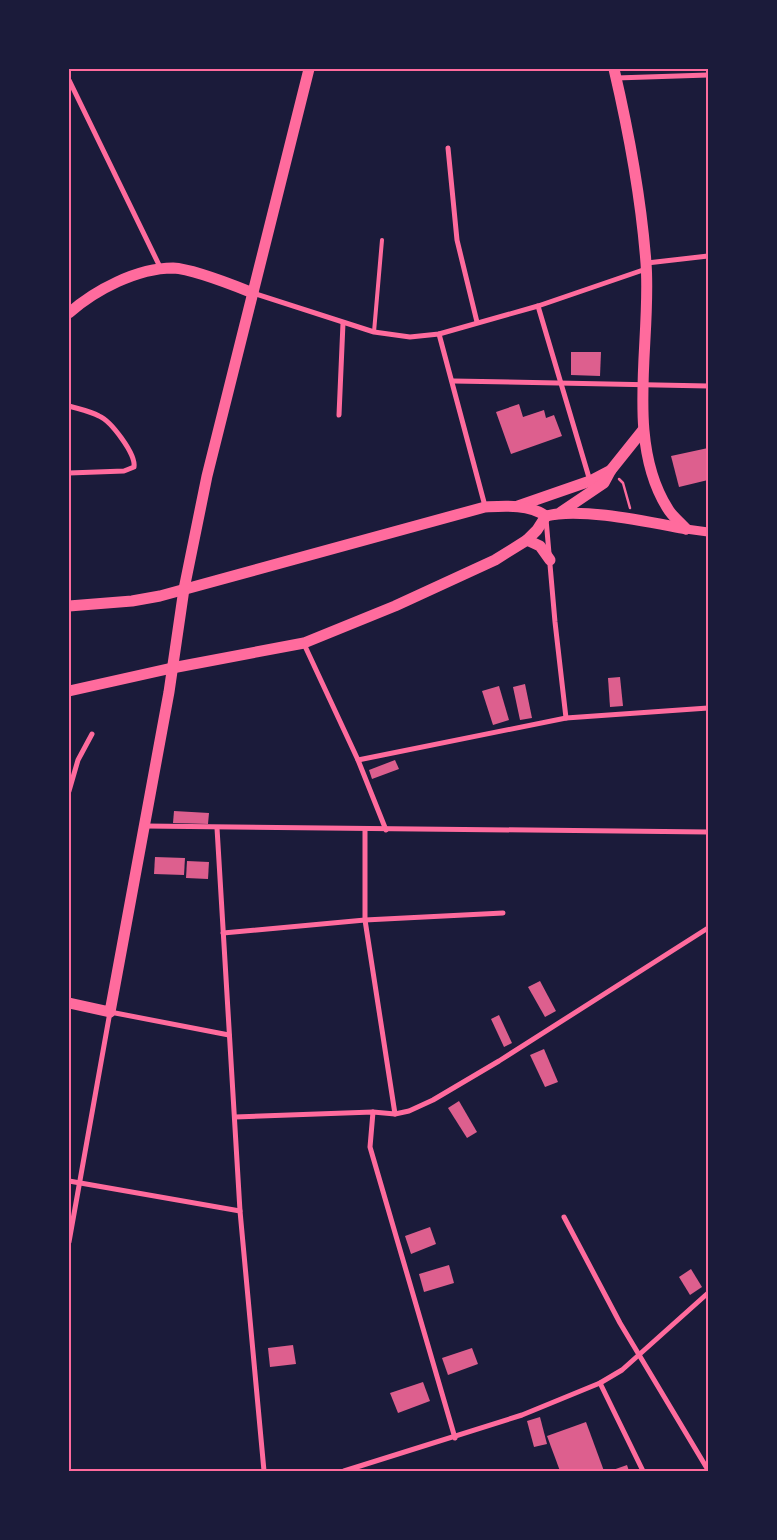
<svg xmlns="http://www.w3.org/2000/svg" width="777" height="1540" font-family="'Fira Sans',sans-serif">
	<rect width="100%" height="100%" fill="#1b1b3a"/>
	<g fill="#dd5f8e">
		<path d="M571,352H601L600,376L571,375Z"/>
		<path d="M519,404L523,417L544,410L546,418L554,415L562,436L511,454L496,412Z"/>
		<path d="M708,448V480L679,487L671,456Z"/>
		<path d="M620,677L623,706L610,707L608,678Z"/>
		<path d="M525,684L532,718L520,720L513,687Z"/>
		<path d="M499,686L509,720L493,725L482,691Z"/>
		<path d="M395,760L399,769L372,779L369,770Z"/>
		<path d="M174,811L209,813L208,824L173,823Z"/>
		<path d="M155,857L185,858L184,875L154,874Z"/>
		<path d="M187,861L209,862L208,879L186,878Z"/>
		<path d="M540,981L556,1011L545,1017L528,987Z"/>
		<path d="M499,1015L512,1043L504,1047L491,1019Z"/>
		<path d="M544,1049L558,1082L545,1087L530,1055Z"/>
		<path d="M459,1101L477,1132L467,1138L448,1108Z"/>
		<path d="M430,1227L436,1244L411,1254L405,1236Z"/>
		<path d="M449,1265L454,1283L424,1292L419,1274Z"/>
		<path d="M691,1269L702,1287L690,1295L679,1277Z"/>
		<path d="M293,1345L296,1364L270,1367L268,1348Z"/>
		<path d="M472,1348L478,1364L448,1375L442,1358Z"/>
		<path d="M423,1382L430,1401L398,1413L390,1393Z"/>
		<path d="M540,1417L547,1444L534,1447L527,1421Z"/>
		<path d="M586,1422L604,1471H560L547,1436Z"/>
		<path d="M627,1465L629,1471H610Z"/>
	</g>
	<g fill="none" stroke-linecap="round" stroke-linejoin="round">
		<path stroke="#ff6b9d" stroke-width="2.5" d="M619,479L623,483L630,508"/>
		<path stroke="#ff6b9d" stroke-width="4" d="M374,332L382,240"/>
		<g stroke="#ff6b9d" stroke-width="5">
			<path d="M616,78L708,75"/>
			<path d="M69,80L161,269"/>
			<path d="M448,148L457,240L477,322"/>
			<path d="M647,263L708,256"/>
			<path d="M253,293L374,332L410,337L439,334L538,306L646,269"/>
			<path d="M538,306L590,481"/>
			<path d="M439,334L485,506"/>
			<path d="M453,381L708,386"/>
			<path d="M69,406C79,409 90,411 99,416C111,421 136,454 134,467L124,471L69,473"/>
			<path d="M339,415L343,323"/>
			<path d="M546,519L555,622L566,718"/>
			<path d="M304,644L358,760L386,830"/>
			<path d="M358,760L566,718L708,708"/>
			<path d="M69,791L78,760L92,734"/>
			<path d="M145,826L708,832"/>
			<path d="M217,828L240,1211L264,1471"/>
			<path d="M365,829V920L395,1114"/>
			<path d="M223,933L365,920L503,913"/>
			<path d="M373,1112L370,1147L455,1438"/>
			<path d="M235,1117L373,1112L395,1114L409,1111L433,1100L499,1061L708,928"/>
			<path d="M69,1181L240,1211"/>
			<path d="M564,1217L620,1323L708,1470"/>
			<path d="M69,1242L110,1012L229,1035"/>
			<path d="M600,1383L643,1471"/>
			<path d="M344,1471L522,1415L600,1383L622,1370L708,1293"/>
		</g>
		<path stroke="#ff6b9d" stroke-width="9" d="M686,529L708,532"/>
		<g stroke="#ff6b9d" stroke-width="11">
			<path d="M614,69C629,133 641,197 646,263C652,341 624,440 668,509C672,516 680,522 686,529"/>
			<path d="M69,313C95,290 137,268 173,268C194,269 233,285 253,293"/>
			<path d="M518,506L590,481L611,470L643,430"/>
			<path d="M561,512L604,483L611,470"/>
			<path d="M546,516C581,507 648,522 686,529"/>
			<path d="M527,540L540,546L550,560"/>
			<path d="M69,606L132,601L160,596L485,507C505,506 528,504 546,516"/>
			<path d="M69,691L172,668L304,643L395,606L495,560L527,540L537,530L546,516"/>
			<path d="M69,1003L110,1012L169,692L184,589L207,476L309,69"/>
		</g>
	</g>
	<rect width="777" height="1540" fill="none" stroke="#1b1b3a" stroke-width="140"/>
	<rect x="70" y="70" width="637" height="1400" fill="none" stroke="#ff6b9d" stroke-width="2"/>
</svg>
